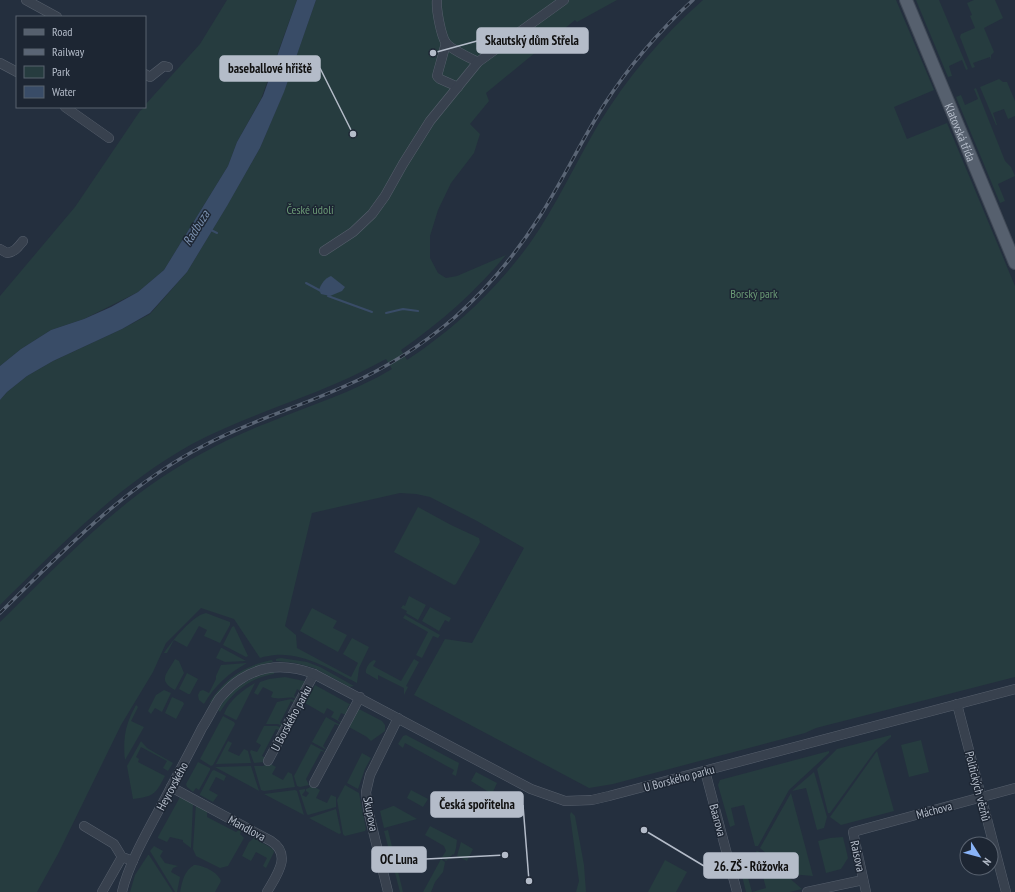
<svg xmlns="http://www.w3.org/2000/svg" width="1015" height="892" font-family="'PT Sans Narrow',sans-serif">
	<rect width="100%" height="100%" fill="#242f3e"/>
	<g fill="#263c3f">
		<path d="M227,0H297L261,99L237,142L228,166L164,270L138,292L84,319L51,330L21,349L0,366V296L75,207L140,111L145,107V105L200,44Z"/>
		<path d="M316,0H617L577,22L575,20L486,93L489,101L470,124L480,134L474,153L451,183L438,210L430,236V258L438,273L446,278L457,276L506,255C475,292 441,322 401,350L407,360C455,328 496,290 530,243C556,206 575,164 598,125C627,78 661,37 703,0H896L934,90L894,107L907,139L947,123L1015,286V677L816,728L805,733L613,784L589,788L414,695L445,639L472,643L524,548L477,521L430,497L416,494L400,493L312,513L285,626L296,635L297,648L351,677L358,663L343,654L352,638L369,647L359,668L357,683C331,670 305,653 275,655C270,656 265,656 260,658L234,619L201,608L166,643L153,672L121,725L58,854L37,892H0V622C62,561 122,496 199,455C222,442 246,431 270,422C311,405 354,392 392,369L386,359C370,367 354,376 337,383C289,404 239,419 192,444C118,485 60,546 0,605V400L7,392L27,376L53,361L122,329L150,314L187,272L225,209L260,148L282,96Z"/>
		<path d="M916,0H939L968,69L966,70L962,60L949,66L952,76L948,77Z"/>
		<path d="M974,0H995L1003,18L984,28L994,52L991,55V60L990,57L973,63L975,67L972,68L960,37L961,34L975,28L970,16L972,15L967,3Z"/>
		<path d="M999,79L1003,82H1007L1015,101V116L1008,119L1004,109L993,113L997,125H996L980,87Z"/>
		<path d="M976,88L1005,161L1011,167L1015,176L998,184L1005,201L1000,203L956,97L961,95L965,105L978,99L974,89Z"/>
		<path d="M418,507L451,525L479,538L480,542L456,584L454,585L394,552Z"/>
		<path d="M409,596L426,605L418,620L406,613L407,611L401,608L403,605L405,606Z"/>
		<path d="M430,607L451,618L449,622L445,620L439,631L422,621Z"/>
		<path d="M312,608L337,621L333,628L347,635L338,652L300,631Z"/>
		<path d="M206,613L230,622V625L220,643L204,636L207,630L199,626L187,647L174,640L167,653H164C171,642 193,615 206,613Z"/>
		<path d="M405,615L440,635L438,638L433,636L422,658L416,655L428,632L403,618Z"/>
		<path d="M234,626L248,656L246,657L223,645L232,627Z"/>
		<path d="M221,648H222L246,661L225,662L216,658Z"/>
		<path d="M281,658L307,662L320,667L354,686L349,687L314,668L295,663L276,661V659Z"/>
		<path d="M175,659L179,661L184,673L175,690C157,680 167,674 175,659Z"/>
		<path d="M414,659L419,662L406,686L408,687L404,695V688L378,675V680L366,673C365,669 369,662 374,660L376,661L373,666L401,681Z"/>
		<path d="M272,660L273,662C254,666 235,674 222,689C218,694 215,700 209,703C224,679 245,665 272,660Z"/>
		<path d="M247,663C229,673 214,686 204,704L199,700L198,695L200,691L203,690L209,693L216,679V676L221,665Z"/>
		<path d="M274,671V674C250,678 233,691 220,712L218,710C232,687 248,678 274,671Z"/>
		<path d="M187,673L198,679L190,694H188L179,689Z"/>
		<path d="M285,677L309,682L302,692L297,689L294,696L298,699H297C288,695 280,701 271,697L273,692L263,687L258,695L254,693L260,682L269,679Z"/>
		<path d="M255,683L237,719L236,720L224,714C229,700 243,690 255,683Z"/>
		<path d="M315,685L353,706V707L349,705L347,709L350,711L346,715L341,713L338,720L342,722V723L331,717L334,712L327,708L324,714L305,703Z"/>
		<path d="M164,690L171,693L162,712L155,708L151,714L148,711L156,695Z"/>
		<path d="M172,697L183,702L184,704L176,719L165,713Z"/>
		<path d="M291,699L296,701V704L291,701L280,723L284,725L282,726L278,724H266L277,702Z"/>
		<path d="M136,705L138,707L131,721L144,727L125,760C123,738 125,725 136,705Z"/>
		<path d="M359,709L382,721L385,725V731L371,741L367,737L349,727Z"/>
		<path d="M223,716L234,722L235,724L213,765L211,766L200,759Z"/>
		<path d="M326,717L340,725V726L335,724L323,746L327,750L312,742Z"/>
		<path d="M264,726H277L282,728L281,731L276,729L262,756L266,758L264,762L254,763L250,752L251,750L257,752L261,745L256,742Z"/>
		<path d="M406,735L459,763L456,776L452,774L454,770L405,743L403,748L398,744L403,736Z"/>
		<path d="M891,735V737L875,751L830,813H828L817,769L837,749Z"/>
		<path d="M921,740L929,772L909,777L901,745Z"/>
		<path d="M141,741L147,748L173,763L168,771L163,768L167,761L141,747L136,757L139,759L138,762L165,776C155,795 154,796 133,799L127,766Z"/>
		<path d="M228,741L232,743L228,751L239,756L244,749L248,751L251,763L216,764Z"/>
		<path d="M311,744L326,752L321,751L306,779L309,785L300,787L297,786L294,776Z"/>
		<path d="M829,751V753L789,790L758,846H755L744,805L731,808L735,825L730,827L718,785L720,780Z"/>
		<path d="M877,751L894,811L841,825L830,817Z"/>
		<path d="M362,753L371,758L365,769L358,789L347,783Z"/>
		<path d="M198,762L210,768V770L199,790L196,788L193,792L187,787L186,784Z"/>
		<path d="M269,763L276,767L272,774L283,780L288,772L292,774L295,787L264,791L261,790L254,766H263Z"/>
		<path d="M251,766L259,791L215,767Z"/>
		<path d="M214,770L226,776L224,781L216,777L209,790L218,795L213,802L200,795V794L212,771Z"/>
		<path d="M476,772L497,783L492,794L471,781Z"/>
		<path d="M814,772L827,817L824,828L817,830L806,788L792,791Z"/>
		<path d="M345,785L359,793L366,829L365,831L345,836L343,834L337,800Z"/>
		<path d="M313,786L320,790L316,798L327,803L331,795L336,797V807L308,815L307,814L299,790L305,789V791L302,795L306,797L309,793L306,791V789Z"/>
		<path d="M295,790L297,791L304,815L264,794Z"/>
		<path d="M411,790L428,799L423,807L407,798Z"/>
		<path d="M791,793L813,876L790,874L760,848Z"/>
		<path d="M180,797L193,803L191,848L183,842V840L170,837L167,842L158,838V837Z"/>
		<path d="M196,804L207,812V817L236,832L240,829H242L240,834L244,838L228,866L220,868L196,856L193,849Z"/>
		<path d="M393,806H394L417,819L384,828L380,811Z"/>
		<path d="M336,809L341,833L339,834L309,818Z"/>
		<path d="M571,812L575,816L584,865L586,892H576L579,881L570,815Z"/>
		<path d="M430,826L457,840L456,848L454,855L453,854L446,861L442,857L446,851L444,846L425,835Z"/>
		<path d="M388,830L403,892H400L384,831Z"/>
		<path d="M843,837L848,858L841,869L826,873L818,841L830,838Z"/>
		<path d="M254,838L273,849L274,852L266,868L263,866L267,858L256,852L251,861L242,856L249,842Z"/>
		<path d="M461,842L473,849L467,861L457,856Z"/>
		<path d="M154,846L163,851L160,856L165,863L178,866L173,868L171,872L180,877L177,892H175L150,851Z"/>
		<path d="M756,851H758L802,889L790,892H746L742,876L747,874L752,892L766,888Z"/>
		<path d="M148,855H149L173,892H130L135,875Z"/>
		<path d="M441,859L445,862L443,872L435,882L431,892H423Z"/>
		<path d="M665,860L687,872L676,892H648Z"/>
		<path d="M194,865C203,865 218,872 221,881L215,892H180C182,882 184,871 194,865Z"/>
	</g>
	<g fill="#394c67">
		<path d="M297,0H316L284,92L260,148L227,206L187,272L150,313L122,329L53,361L27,376L7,392L0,400V366L21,349L51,330L84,319L111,307L138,292L164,270L228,166L237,142L263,96Z"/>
		<path d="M331,276L345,287L342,291L330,296L321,294L319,290C321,284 325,278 331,276Z"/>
	</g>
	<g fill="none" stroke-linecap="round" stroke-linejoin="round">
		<g stroke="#394c67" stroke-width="2">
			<path d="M211,230L217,233"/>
			<path d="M306,283L321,291"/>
			<path d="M328,296L372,312"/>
			<path d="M386,313L403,309L418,311"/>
		</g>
		<defs>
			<g id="minor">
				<path d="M26,0L57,17"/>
				<path d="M437,0C436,9 441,36 446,43C452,50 470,58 478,62"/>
				<path d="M446,43L437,76L440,79L458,87"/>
				<path d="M0,63L17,72"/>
				<path d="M145,74L150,77L164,66L168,67"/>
				<path d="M65,107L109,138"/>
				<path d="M0,249L7,253C15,252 18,247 23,241"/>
				<path d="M324,251L353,232L372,214L385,196L403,164L430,121L478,62L564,0"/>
				<path d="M957,704L1006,892"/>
				<path d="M268,761L314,674"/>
				<path d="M705,771L737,892"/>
				<path d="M314,783L360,697"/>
				<path d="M171,787L271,841C293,855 276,876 267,892"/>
				<path d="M84,826L114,844L122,857L133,861"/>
				<path d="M102,892L122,857"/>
				<path d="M122,892C130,858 155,819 171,787C181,768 192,748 202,728C208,719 213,708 219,699C225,692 233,684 241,679C264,664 290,665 314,674L531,789L565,801L592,800L609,796L1015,689"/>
				<path d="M388,892L368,810L366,792L370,775L398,718"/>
				<path d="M807,892L863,880"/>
				<path d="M866,892L853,832L1015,788"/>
			</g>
			<g id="major">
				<path id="s1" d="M906,0L1015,263"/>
			</g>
		</defs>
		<use href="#minor" stroke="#565f6c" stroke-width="10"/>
		<use href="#major" stroke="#414a57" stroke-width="14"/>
		<use href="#minor" stroke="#38414e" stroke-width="9"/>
		<use href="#major" stroke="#56606e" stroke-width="12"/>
		<defs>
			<path id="rail" d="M0,613C63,551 125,486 205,445C250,421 299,407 345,386C385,369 421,346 454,318C488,288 516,254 540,216C563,180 581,141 604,105C629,66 659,31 693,0"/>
		</defs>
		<use href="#rail" stroke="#5a6575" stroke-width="3.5"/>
		<use href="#rail" stroke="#1d2633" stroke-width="2" stroke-dasharray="6" stroke-linecap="butt"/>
	</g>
	<g text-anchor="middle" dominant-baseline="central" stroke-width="3" stroke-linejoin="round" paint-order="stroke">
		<g font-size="12" fill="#b4bcc9" stroke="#1d2633">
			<text stroke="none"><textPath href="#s1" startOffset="143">Klatovská třída</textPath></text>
			<text transform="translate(291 718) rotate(-62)">U Borského parku</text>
			<text transform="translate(679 778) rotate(-15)">U Borského parku</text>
			<text transform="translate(172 786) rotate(-62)">Heyrovského</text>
			<text transform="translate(978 786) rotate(76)">Politických vězňů</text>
			<text transform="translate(934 810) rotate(-15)">Máchova</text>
			<text transform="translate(371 814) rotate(79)">Skupova</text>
			<text transform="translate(718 820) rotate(75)">Baarova</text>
			<text transform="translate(247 828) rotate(28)">Mandlova</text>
			<text transform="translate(858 856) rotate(78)">Raisova</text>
		</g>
		<g font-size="12" fill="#6b9a76" stroke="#1d2633">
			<text x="310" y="209">České údolí</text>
			<text x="754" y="293">Borský park</text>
		</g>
		<g font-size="13" font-style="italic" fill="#7c92b1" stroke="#1d2633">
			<text transform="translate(196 228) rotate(-58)">Radbuza</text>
		</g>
	</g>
	<path fill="none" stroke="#b4bcc9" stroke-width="1.5" d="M433 53L477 41M353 134L320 68M529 881L523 805M505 855L426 859M644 830L704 866"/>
	<g fill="#b4bcc9" stroke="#1d2633" stroke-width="1.5">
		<circle cx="433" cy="53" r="4"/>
		<circle cx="353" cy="134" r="4"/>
		<circle cx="529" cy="881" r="4"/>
		<circle cx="505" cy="855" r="4"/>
		<circle cx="644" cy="830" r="4"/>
	</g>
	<g fill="#b4bcc9" stroke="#b4bcc9" stroke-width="1.5">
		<rect x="477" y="28" width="111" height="25" rx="4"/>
		<rect x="220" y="56" width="100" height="25" rx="4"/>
		<rect x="431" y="792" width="92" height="25" rx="4"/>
		<rect x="372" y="847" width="54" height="25" rx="4"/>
		<rect x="704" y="853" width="94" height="25" rx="4"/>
	</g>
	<g font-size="13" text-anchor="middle" font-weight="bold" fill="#111">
		<text x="532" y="45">Skautský dům Střela</text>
		<text x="270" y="73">baseballové hřiště</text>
		<text x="477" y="809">Česká spořitelna</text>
		<text x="399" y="864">OC Luna</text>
		<text x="751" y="871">26. ZŠ - Růžovka</text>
	</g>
	<rect x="16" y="16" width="130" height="92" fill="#1d2633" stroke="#59626f"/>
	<rect x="24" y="29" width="20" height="6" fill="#56606e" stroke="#59626f"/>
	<text x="52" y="36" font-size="12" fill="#b4bcc9">Road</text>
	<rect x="24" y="49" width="20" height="6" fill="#5a6575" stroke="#59626f"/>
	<text x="52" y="56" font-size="12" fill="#b4bcc9">Railway</text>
	<rect x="24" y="66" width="20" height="12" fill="#263c3f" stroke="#59626f"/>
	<text x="52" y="76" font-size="12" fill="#b4bcc9">Park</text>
	<rect x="24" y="86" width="20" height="12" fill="#394c67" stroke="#59626f"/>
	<text x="52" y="96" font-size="12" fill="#b4bcc9">Water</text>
	<g transform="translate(979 856) rotate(126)"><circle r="19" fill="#1d2633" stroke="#59626f"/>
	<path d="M0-3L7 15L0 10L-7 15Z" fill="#8ab4f8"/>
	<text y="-6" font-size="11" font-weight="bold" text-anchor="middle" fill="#b4bcc9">N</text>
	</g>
</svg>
